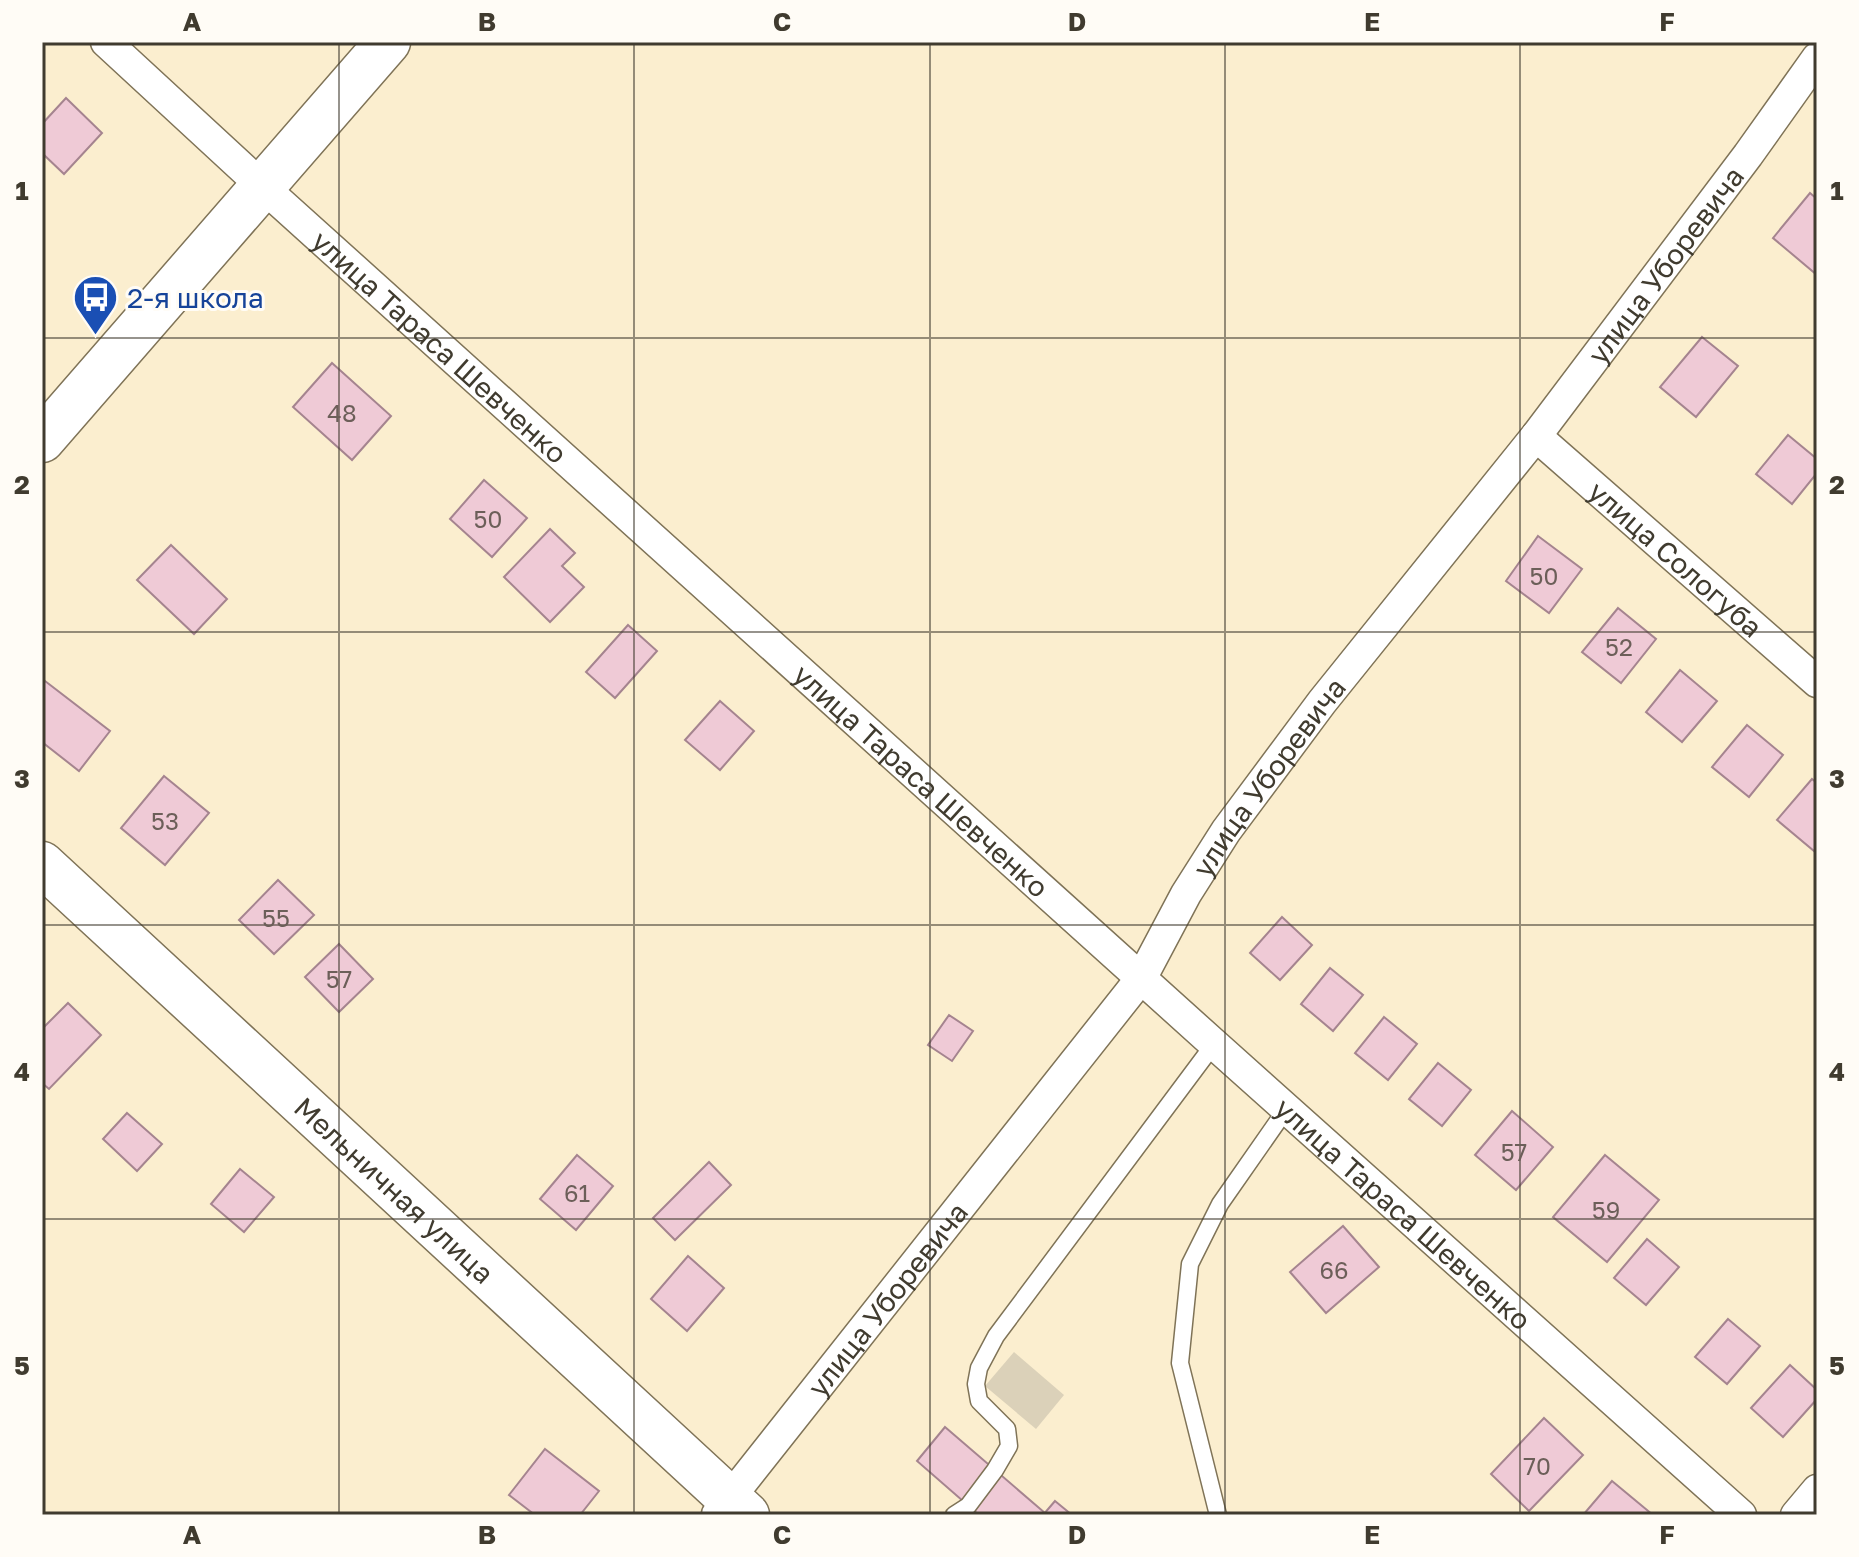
<svg xmlns="http://www.w3.org/2000/svg" width="1859" height="1557" font-family="'Golos Text',sans-serif">
	<rect width="100%" height="100%" fill="#fbeecf"/>
	<path fill="#dbd1b9" d="M1014,1352L1064,1395L1036,1429L985,1386Z"/>
	<g fill="#efcad6" stroke="#a5848f" stroke-width="2">
		<path d="M66,98L102,133L64,174L42,153V124Z"/>
		<path d="M1810,193L1817,199V275L1773,238Z"/>
		<path d="M1702,337L1738,366L1696,417L1660,387Z"/>
		<path d="M332,363L391,416L352,460L293,407Z"/>
		<path d="M1788,435L1817,459V473L1792,504L1756,474Z"/>
		<path d="M484,480L527,518L492,557L450,519Z"/>
		<path d="M550,529L575,553L562,566L584,587L550,622L504,577Z"/>
		<path d="M1538,536L1582,569L1549,613L1506,581Z"/>
		<path d="M171,545L227,599L194,634L137,580Z"/>
		<path d="M1618,608L1656,639L1621,683L1582,652Z"/>
		<path d="M628,625L657,651L615,698L586,672Z"/>
		<path d="M1680,670L1717,701L1682,742L1646,712Z"/>
		<path d="M45,681L110,731L79,771L42,742V685Z"/>
		<path d="M720,701L754,731L720,770L685,740Z"/>
		<path d="M1747,725L1783,755L1749,797L1712,767Z"/>
		<path d="M164,776L209,813L165,865L121,828Z"/>
		<path d="M1812,779L1817,783V847L1814,851L1777,820Z"/>
		<path d="M278,880L314,915L274,954L239,920Z"/>
		<path d="M1282,917L1312,945L1280,980L1250,953Z"/>
		<path d="M339,944L373,979L339,1012L305,977Z"/>
		<path d="M1330,968L1363,995L1333,1031L1301,1004Z"/>
		<path d="M68,1003L101,1035L49,1089L42,1083V1029Z"/>
		<path d="M949,1015L973,1031L952,1061L928,1045Z"/>
		<path d="M1384,1017L1417,1044L1388,1080L1355,1053Z"/>
		<path d="M1438,1063L1471,1090L1442,1126L1409,1099Z"/>
		<path d="M1512,1111L1553,1147L1516,1190L1475,1155Z"/>
		<path d="M127,1113L162,1144L137,1171L103,1139Z"/>
		<path d="M577,1155L613,1186L576,1230L540,1199Z"/>
		<path d="M1605,1155L1659,1200L1607,1262L1553,1217Z"/>
		<path d="M709,1162L731,1185L675,1240L653,1218Z"/>
		<path d="M240,1169L274,1197L244,1232L211,1204Z"/>
		<path d="M1343,1226L1379,1267L1326,1313L1290,1272Z"/>
		<path d="M1647,1239L1679,1267L1646,1305L1614,1278Z"/>
		<path d="M688,1256L724,1288L687,1331L651,1299Z"/>
		<path d="M1728,1319L1760,1346L1727,1384L1695,1357Z"/>
		<path d="M1790,1365L1817,1390V1399L1783,1437L1751,1408Z"/>
		<path d="M1544,1418L1583,1455L1529,1511L1491,1474Z"/>
		<path d="M945,1427L1045,1513L1043,1515H979L917,1461Z"/>
		<path d="M545,1449L599,1491L580,1515H535L509,1495Z"/>
		<path d="M1612,1481L1653,1515H1583Z"/>
		<path d="M1055,1501L1072,1515H1043Z"/>
	</g>
	<g fill="none" stroke-linecap="round" stroke-linejoin="round">
		<defs>
			<g id="lane">
				<path d="M954,1515L968,1506L995,1470L1009,1446L1007,1429L979,1401L976,1384L979,1368L996,1336L1214,1044"/>
				<path d="M1218,1515L1180,1363L1190,1264L1220,1204L1287,1108"/>
			</g>
			<g id="street">
				<path id="s1" d="M106,42L263,187L1214,1044L1741,1515"/>
				<path id="s2" d="M1536,436L1817,682"/>
				<path id="s3" d="M717,1514L1142,977L1186,894L1226,831L1322,702L1536,436L1748,155L1817,58"/>
				<path d="M1796,1515L1817,1490"/>
			</g>
			<g id="secondary">
				<path d="M42,440L388,42"/>
				<path id="s4" d="M42,864L747,1515"/>
			</g>
		</defs>
		<use href="#lane" stroke="#7f7357" stroke-width="19"/>
		<use href="#street" stroke="#7f7357" stroke-width="33"/>
		<use href="#secondary" stroke="#7f7357" stroke-width="47"/>
		<use href="#lane" stroke="#fff" stroke-width="16"/>
		<use href="#street" stroke="#fff" stroke-width="30"/>
		<use href="#secondary" stroke="#fff" stroke-width="44"/>
	</g>
	<path fill="none" stroke="#403b2f" stroke-width="2" stroke-opacity="0.55" d="M339,42V1515M634,42V1515M930,42V1515M1225,42V1515M1520,42V1515M42,338H1817M42,632H1817M42,925H1817M42,1219H1817"/>
	<defs>
		<symbol id="bus-pin" viewBox="-11 -11 22 30"><path d="M0 17L-7.5 6A9.5 9.5 0 1 1 7.5 6Z" fill="#1a4fb4" stroke="#fffcf6"/><path d="M-5-6H5V4H4V6H2V4H-2V6H-4V4H-5ZM-3.5-4V0h7V-4ZM-3.5 1.2v1.5H-2V1.2ZM2 1.2v1.5H3.5V1.2Z" fill="#fff"/></symbol>
	</defs>
	<g fill-rule="evenodd">
		<use href="#bus-pin" x="70" y="272" width="51" height="69"/>
	</g>
	<g text-anchor="middle" dominant-baseline="central" stroke-width="6" stroke-linejoin="round" paint-order="stroke">
		<g font-size="24" fill="#6c5f59">
			<text x="342" y="412">48</text>
			<text x="488" y="518">50</text>
			<text x="1544" y="575">50</text>
			<text x="1619" y="646">52</text>
			<text x="165" y="820">53</text>
			<text x="276" y="917">55</text>
			<text x="339" y="978">57</text>
			<text x="1514" y="1151">57</text>
			<text x="577" y="1192">61</text>
			<text x="1606" y="1209">59</text>
			<text x="1334" y="1269">66</text>
			<text x="1537" y="1465">70</text>
		</g>
		<g font-size="28" fill="#403b2f" stroke="#fffcf6">
			<text stroke="none"><textPath href="#s3" startOffset="1570">улица Уборевича</textPath></text>
			<text stroke="none"><textPath href="#s1" startOffset="452">улица Тараса Шевченко</textPath></text>
			<text stroke="none"><textPath href="#s2" startOffset="186">улица Сологуба</textPath></text>
			<text stroke="none"><textPath href="#s3" startOffset="922">улица Уборевича</textPath></text>
			<text stroke="none"><textPath href="#s1" startOffset="1100">улица Тараса Шевченко</textPath></text>
			<text stroke="none"><textPath href="#s4" startOffset="480">Мельничная улица</textPath></text>
			<text stroke="none"><textPath href="#s1" startOffset="1748">улица Тараса Шевченко</textPath></text>
			<text stroke="none"><textPath href="#s3" startOffset="274">улица Уборевича</textPath></text>
		</g>
		<g font-size="28" fill="#164399" stroke="#fffcf6" text-anchor="start">
			<text x="127" y="297">2-я школа</text>
		</g>
	</g>
	<rect width="1859" height="1557" fill="none" stroke="#fffcf6" stroke-width="88"/>
	<rect x="44" y="44" width="1771" height="1469" fill="none" stroke="#403b2f" stroke-width="3"/>
	<g font-size="26" text-anchor="middle" font-weight="bold" fill="#403b2f">
		<text x="192" y="31">A</text>
		<text x="487" y="31">B</text>
		<text x="782" y="31">C</text>
		<text x="1077" y="31">D</text>
		<text x="1372" y="31">E</text>
		<text x="1667" y="31">F</text>
		<text x="22" y="200">1</text>
		<text x="1837" y="200">1</text>
		<text x="22" y="494">2</text>
		<text x="1837" y="494">2</text>
		<text x="22" y="788">3</text>
		<text x="1837" y="788">3</text>
		<text x="22" y="1081">4</text>
		<text x="1837" y="1081">4</text>
		<text x="22" y="1375">5</text>
		<text x="1837" y="1375">5</text>
		<text x="192" y="1544">A</text>
		<text x="487" y="1544">B</text>
		<text x="782" y="1544">C</text>
		<text x="1077" y="1544">D</text>
		<text x="1372" y="1544">E</text>
		<text x="1667" y="1544">F</text>
	</g>
</svg>
